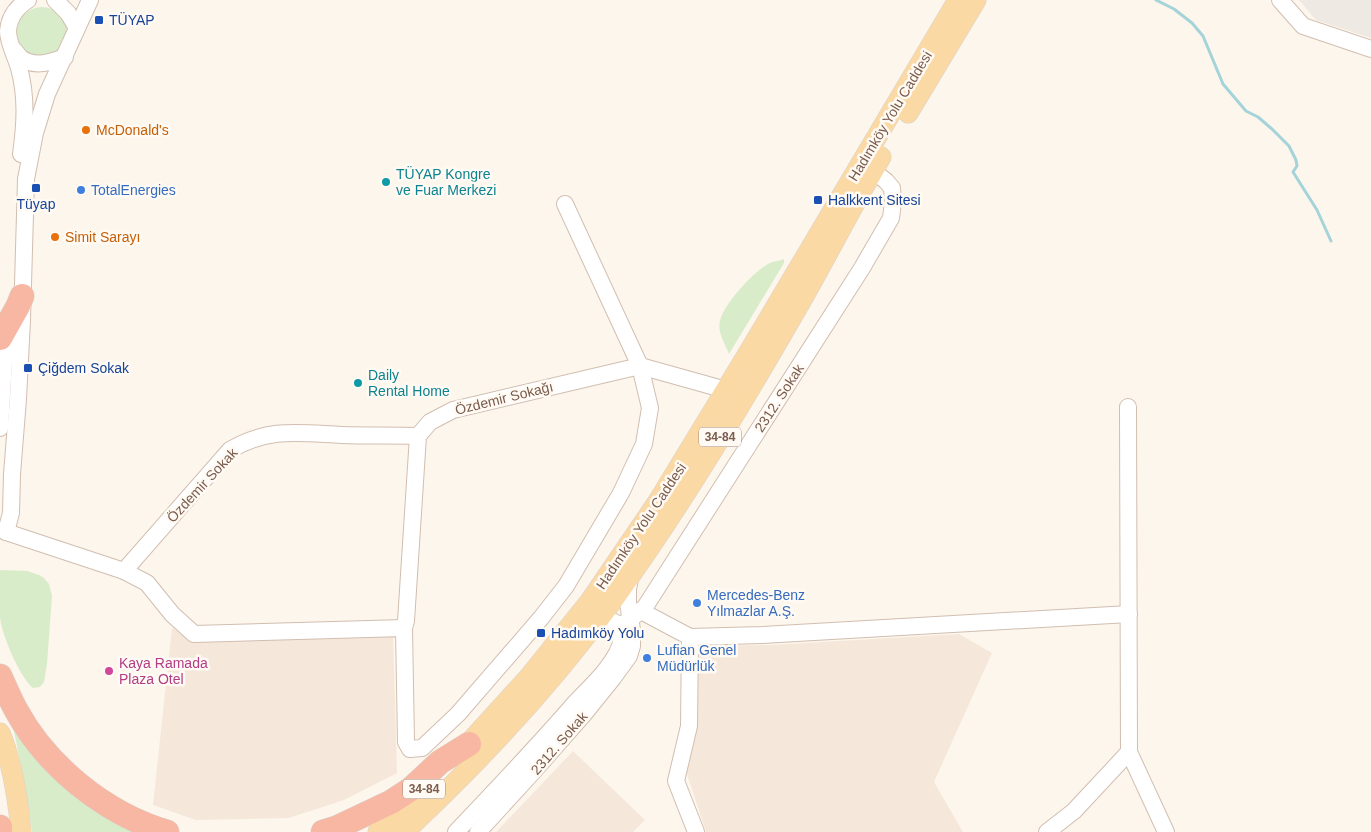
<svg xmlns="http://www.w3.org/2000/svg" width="1371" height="832" font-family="Helvetica,sans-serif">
	<rect width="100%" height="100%" fill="#fdf6ec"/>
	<g fill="#f5e8da">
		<path d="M172,628L193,637L393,633L397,773L344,800L289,818L196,820L153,805Z"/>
		<path d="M959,634L992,653L934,782L963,832H706L686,771L695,722L699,646L771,645Z"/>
		<path d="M573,751L645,820L633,832H496Z"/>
	</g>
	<path fill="#efe9e4" d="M1299,0H1371V38L1316,20Z"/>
	<g fill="#d8ecc9">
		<circle cx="42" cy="32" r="25"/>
		<path d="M784,259V263L729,354C725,344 717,332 720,321C723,305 755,270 770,263C774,261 780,261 784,259Z"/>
		<path d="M0,570L27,571L39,575L44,578L49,584L52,596L47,664L44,682L40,687L33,688C20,678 2,635 0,618C0,603 0,586 0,570Z"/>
		<path d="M10,714L141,832H32C27,792 19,753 10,714Z"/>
	</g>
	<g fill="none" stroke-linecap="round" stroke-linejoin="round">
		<path stroke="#a5d3da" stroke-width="3" d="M1156,0L1174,9L1192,23L1203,36L1223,84L1246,111L1258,117L1272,129L1289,146L1296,160L1297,166L1293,172L1317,210L1331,241"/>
		<defs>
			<g id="minor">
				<path d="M55,0L68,13L77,28"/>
				<path d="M1280,0L1303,26L1371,49"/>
				<path d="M13,49C16,51 18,56 21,58C34,68 52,62 65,57"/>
				<path d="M21,154C25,125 27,97 19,68C16,57 8,43 8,31C9,17 17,7 28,0"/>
				<path d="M0,428L4,362L9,328"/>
				<path d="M6,532L124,571L147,583L172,614L194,634L404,628L406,742L410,749L422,748L458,714L541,618L566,586L621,493L644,444L650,408L640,366L565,204"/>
				<path d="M6,532L11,513L12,474L18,399L22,320L26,179L35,133L47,94L90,0"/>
				<path d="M124,571L230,450C269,427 299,433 342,435C367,436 393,435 418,436"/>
				<path d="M641,611L690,637L762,635L1129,614"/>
				<path d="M620,626L637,614L645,607L862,268L891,218L893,202L892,188L886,181L873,171"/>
				<path d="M404,628L406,621L418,436L430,422L453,410L640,366L726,390"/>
				<path d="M690,637L689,726L676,781L696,832"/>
				<path d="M1129,752L1166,832"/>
				<path d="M456,832C496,790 537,747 575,703C589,688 607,672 617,653C622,644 623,635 619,625L612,621"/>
				<path d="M478,832L532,773L584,714L613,678L629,656L632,646V630L628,602V589L631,574"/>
				<path d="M1047,832L1074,811L1129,752L1128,407"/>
			</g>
			<g id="major">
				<path d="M908,113L976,0"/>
				<path d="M0,733C13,764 18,798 21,832"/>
				<path d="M459,754L529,677L591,600L659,500L749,352L958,0"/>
				<path d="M378,832L424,789"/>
				<path d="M404,832C480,761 552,684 613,600C683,503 745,399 804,296C830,250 854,203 881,157"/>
			</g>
			<g id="highway">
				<path d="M0,338L18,306L22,296"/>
				<path d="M0,676C5,687 10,699 16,710C47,767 106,814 167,832"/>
				<path d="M0,827V832"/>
				<path d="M323,832L336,828L391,802L411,789L440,762L469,744"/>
			</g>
		</defs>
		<use href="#minor" stroke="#d1beb0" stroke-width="18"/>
		<use href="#major" stroke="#dad1cd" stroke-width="21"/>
		<use href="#highway" stroke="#dad1cd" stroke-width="25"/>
		<use href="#minor" stroke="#fff" stroke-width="16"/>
		<use href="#major" stroke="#fbd9a5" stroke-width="20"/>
		<use href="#highway" stroke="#f7b7a3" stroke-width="24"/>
	</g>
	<g fill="#1a4fb4" stroke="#fffaf3" stroke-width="2">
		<rect x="94" y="15" width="10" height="10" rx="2.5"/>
		<rect x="31" y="183" width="10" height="10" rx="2.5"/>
		<rect x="813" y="195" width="10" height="10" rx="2.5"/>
		<rect x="23" y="363" width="10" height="10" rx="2.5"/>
		<rect x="536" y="628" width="10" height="10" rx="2.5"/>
	</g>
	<g fill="#e8710a" stroke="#fffaf3" stroke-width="2">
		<circle cx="86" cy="130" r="5"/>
		<circle cx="55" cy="237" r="5"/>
	</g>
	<g fill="#0f9aa8" stroke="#fffaf3" stroke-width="2">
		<circle cx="386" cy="182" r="5"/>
		<circle cx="358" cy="383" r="5"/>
	</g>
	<g fill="#3f7fe0" stroke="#fffaf3" stroke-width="2">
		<circle cx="81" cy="190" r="5"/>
		<circle cx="697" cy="603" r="5"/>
		<circle cx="647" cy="658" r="5"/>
	</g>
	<circle fill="#d1479c" stroke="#fffaf3" stroke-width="2" cx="109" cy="671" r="5"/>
	<g text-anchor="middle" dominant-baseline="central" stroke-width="5" stroke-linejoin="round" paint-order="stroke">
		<g fill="#fffaf3" stroke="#a28b7f" stroke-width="1">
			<rect x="699" y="427.5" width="42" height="19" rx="4"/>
			<rect x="403" y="779.5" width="42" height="19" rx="4"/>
		</g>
		<g font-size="12" font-weight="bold" fill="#7a5c4d">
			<text x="720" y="437">34-84</text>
			<text x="424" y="789">34-84</text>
		</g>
		<g font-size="14" fill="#164399" stroke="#fffaf3" text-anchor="start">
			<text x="109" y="20">TÜYAP</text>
			<text x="828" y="200">Halkkent Sitesi</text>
			<text x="36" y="204" text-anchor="middle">Tüyap</text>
			<text x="38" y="368">Çiğdem Sokak</text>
			<text x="551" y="633">Hadımköy Yolu</text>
		</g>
		<g font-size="14" fill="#7a5c4d" stroke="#fffaf3">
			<text transform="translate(890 116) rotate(-59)">Hadımköy Yolu Caddesi</text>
			<text transform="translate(504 398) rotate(-14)">Özdemir Sokağı</text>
			<text transform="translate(779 398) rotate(-57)">2312. Sokak</text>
			<text transform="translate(202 485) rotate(-47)">Özdemir Sokak</text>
			<text transform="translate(641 526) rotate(-56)">Hadımköy Yolu Caddesi</text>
			<text transform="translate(559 743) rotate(-49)">2312. Sokak</text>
		</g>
		<g font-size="14" fill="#c56008" stroke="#fffaf3" text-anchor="start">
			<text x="96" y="130">McDonald's</text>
			<text x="65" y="237">Simit Sarayı</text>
		</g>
		<g font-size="14" fill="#0d838f" stroke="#fffaf3" text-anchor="start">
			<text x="396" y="174">TÜYAP Kongre<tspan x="396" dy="16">ve Fuar Merkezi</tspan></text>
			<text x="368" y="375">Daily<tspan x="368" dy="16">Rental Home</tspan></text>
		</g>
		<g font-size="14" fill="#366cbe" stroke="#fffaf3" text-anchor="start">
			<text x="91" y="190">TotalEnergies</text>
			<text x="707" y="595">Mercedes-Benz<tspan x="707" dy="16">Yılmazlar A.Ş.</tspan></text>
			<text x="657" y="650">Lufian Genel<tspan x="657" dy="16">Müdürlük</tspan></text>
		</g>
		<g font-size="14" fill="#b23c85" stroke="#fffaf3" text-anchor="start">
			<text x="119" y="663">Kaya Ramada<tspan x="119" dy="16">Plaza Otel</tspan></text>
		</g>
	</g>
</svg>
